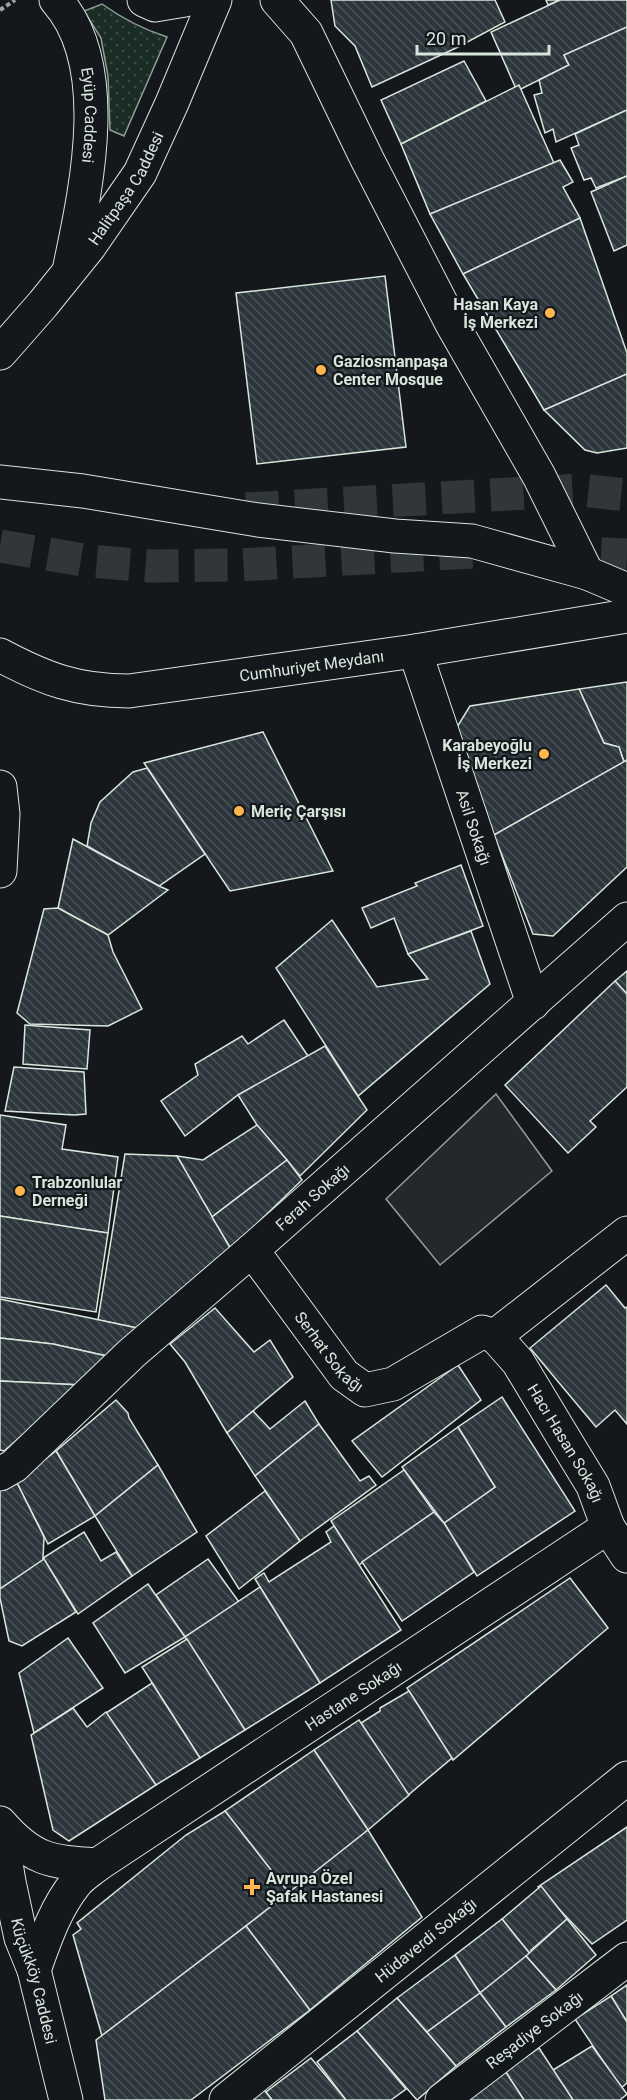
<svg xmlns="http://www.w3.org/2000/svg" width="627" height="2100" font-family="Roboto,sans-serif">
	<defs>
		<pattern id="grass-dots" width="8" height="8" patternUnits="userSpaceOnUse" patternTransform="scale(1.5)"><rect width="8" height="8" fill="#1a2d24"/><path d="M2 2h.1M6 6h.1" fill="none" stroke="#3b4b43" stroke-width="1.8" stroke-linecap="round"/></pattern>
		<pattern id="building-back-hatch" width="6" height="6" patternUnits="userSpaceOnUse" patternTransform="scale(1.5)"><rect width="6" height="6" fill="#2c363c"/><path d="M-1 5l2 2M0 0l6 6M5-1l2 2" fill="none" stroke="#4a5358"/></pattern>
	</defs>
	<rect width="100%" height="100%" fill="#14181c"/>
	<path fill="url(#grass-dots)" stroke="#939e99" stroke-width="1.5" d="M102,4C123,19 142,29 167,37L124,136L110,130L108,76L101,38L84,11Z"/>
	<path fill="#24282b" stroke="#939e99" stroke-width="1.5" d="M496,1094L552,1171L440,1265L386,1199Z"/>
	<g fill="url(#building-back-hatch)" stroke="#d8e6dc" stroke-width="1.5">
		<path d="M331,0H495L505,22L456,48L372,87L355,46L335,26Z"/>
		<path d="M546,0H560L548,5Z"/>
		<path d="M560,0H627V27L564,55L569,65L517,91L491,32Z"/>
		<path d="M627,27V110L556,142L553,129L545,133L534,95L542,93L539,80L569,65L564,55Z"/>
		<path d="M464,61L486,101L401,144L381,100Z"/>
		<path d="M519,85L554,163L430,214L401,144Z"/>
		<path d="M627,110V176L596,188L591,178L584,180L571,148L579,145L575,134Z"/>
		<path d="M560,160L573,182L563,187L580,218L463,274L430,214Z"/>
		<path d="M627,176V245L614,251L591,192Z"/>
		<path d="M580,218L627,353V374L544,410L463,274Z"/>
		<path d="M385,276L406,447L257,464L236,293Z"/>
		<path d="M627,374V448L597,453L585,450L544,410Z"/>
		<path d="M627,682V760L624,762L619,747L604,743L579,689Z"/>
		<path d="M579,689L604,743L619,747L624,762L494,835L457,727L470,706Z"/>
		<path d="M263,732L333,871L230,891L144,763Z"/>
		<path d="M627,760V867L553,936L533,934L494,835Z"/>
		<path d="M147,768L205,854L159,886L87,846L91,823L100,802L133,772Z"/>
		<path d="M73,839L159,886L168,890L108,935L58,908Z"/>
		<path d="M461,865L483,926L408,954L394,918L371,928L362,908L417,886L415,883Z"/>
		<path d="M58,908L108,935L113,952L142,1009L108,1026L30,1024L17,1013L44,909Z"/>
		<path d="M332,920L377,987L428,979L408,954L471,931L490,984L358,1096L276,968Z"/>
		<path d="M627,971V994L615,981Z"/>
		<path d="M615,981L627,994V1087L590,1121L596,1127L568,1153L505,1085Z"/>
		<path d="M284,1020L308,1056L238,1095L185,1136L161,1101L198,1075L195,1064L242,1036L248,1044Z"/>
		<path d="M25,1025L90,1030L87,1069L23,1064Z"/>
		<path d="M325,1046L367,1110L300,1176L257,1125L238,1095Z"/>
		<path d="M14,1067L84,1072L86,1114L74,1115L5,1111Z"/>
		<path d="M0,1115L66,1125L62,1149L118,1157L108,1233L0,1216Z"/>
		<path d="M257,1125L287,1160L212,1217L177,1156L203,1160Z"/>
		<path d="M125,1154L177,1156L231,1249L142,1329L98,1320Z"/>
		<path d="M287,1160L302,1180L231,1249L212,1217Z"/>
		<path d="M0,1216L108,1233L96,1312L0,1297Z"/>
		<path d="M606,1285L625,1308L627,1307V1424L615,1410L596,1427L530,1348Z"/>
		<path d="M0,1299L142,1329L111,1357L53,1344L0,1338Z"/>
		<path d="M215,1308L254,1352L270,1340L293,1377L227,1433L185,1362L170,1344Z"/>
		<path d="M0,1338L53,1344L111,1357L81,1385L0,1381Z"/>
		<path d="M458,1365L481,1400L382,1477L352,1441Z"/>
		<path d="M0,1381L81,1385L4,1451L0,1450Z"/>
		<path d="M502,1397L575,1511L477,1576L444,1523L495,1487L458,1427Z"/>
		<path d="M116,1400L128,1413L129,1418L158,1465L95,1516L56,1451Z"/>
		<path d="M305,1401L319,1424L255,1476L227,1433L253,1411L270,1429Z"/>
		<path d="M319,1424L360,1481L369,1476L376,1485L300,1541L255,1476Z"/>
		<path d="M458,1427L495,1487L444,1523L402,1467Z"/>
		<path d="M56,1451L95,1516L48,1544L16,1481Z"/>
		<path d="M158,1465L197,1532L132,1576L95,1516Z"/>
		<path d="M404,1470L434,1512L359,1565L331,1521Z"/>
		<path d="M16,1481L44,1537L43,1558L44,1560L0,1589V1490Z"/>
		<path d="M265,1491L300,1541L239,1589L206,1536Z"/>
		<path d="M434,1512L444,1523L474,1572L402,1621L362,1562Z"/>
		<path d="M334,1526L401,1630L320,1683L255,1579L264,1573L269,1582L331,1542L326,1532Z"/>
		<path d="M84,1532L101,1561L116,1552L132,1576L78,1614L43,1558Z"/>
		<path d="M44,1559L76,1612L22,1646L9,1641L0,1598V1589Z"/>
		<path d="M208,1559L239,1602L185,1637L156,1595Z"/>
		<path d="M570,1578L608,1628L453,1760L407,1688Z"/>
		<path d="M148,1584L185,1637L125,1673L93,1623Z"/>
		<path d="M260,1587L320,1683L245,1730L185,1637Z"/>
		<path d="M68,1638L103,1688L34,1733L19,1673Z"/>
		<path d="M187,1639L245,1730L200,1758L142,1667Z"/>
		<path d="M152,1683L200,1758L156,1785L106,1713Z"/>
		<path d="M409,1691L452,1758L407,1796L361,1723L380,1711V1708Z"/>
		<path d="M73,1708L87,1727L106,1712L156,1785L69,1841L53,1830L31,1735Z"/>
		<path d="M359,1720L409,1795L368,1830L314,1750Z"/>
		<path d="M314,1750L368,1830L289,1893L225,1811Z"/>
		<path d="M225,1811L289,1893L102,2036L73,1935L81,1929L77,1923L186,1835Z"/>
		<path d="M627,1827V1920L592,1944L538,1887Z"/>
		<path d="M368,1830L422,1917L310,2010L246,1926Z"/>
		<path d="M541,1886L567,1919L531,1950V1955L502,1919Z"/>
		<path d="M502,1919L531,1955L480,1993L455,1955Z"/>
		<path d="M567,1919L596,1955L556,1990L526,1956Z"/>
		<path d="M246,1926L310,2010L191,2100H105L96,2040Z"/>
		<path d="M455,1955L480,1993L427,2032L397,1998Z"/>
		<path d="M526,1956L556,1990L506,2027L480,1993Z"/>
		<path d="M627,1985V2022L611,1996Z"/>
		<path d="M480,1993L506,2027L456,2066L427,2032Z"/>
		<path d="M611,1996L627,2022V2083L621,2088L575,2019Z"/>
		<path d="M397,1998L456,2066L417,2100L357,2031Z"/>
		<path d="M357,2031L406,2089L391,2100H346L317,2062Z"/>
		<path d="M592,2046L627,2094L620,2100H573L553,2070Z"/>
		<path d="M539,2048L573,2100H524L505,2071Z"/>
		<path d="M311,2058L346,2100H272L266,2092Z"/>
		<path d="M505,2071L524,2100H468Z"/>
		<path d="M262,2087L272,2100H243Z"/>
	</g>
	<g fill="none" stroke-linecap="round" stroke-linejoin="round">
		<g stroke="#313739" stroke-width="33" stroke-dasharray="33 16" stroke-linecap="butt">
			<path d="M246,509L580,490L627,495"/>
			<path d="M0,546L89,561L150,566L238,565L473,552"/>
			<path d="M552,551L627,555"/>
		</g>
		<defs>
			<g id="minor">
				<path d="M277,0L306,33L367,159L452,324L539,476L587,573"/>
				<path d="M0,482L83,491L258,520L395,536L472,541L587,573L627,590"/>
				<path id="s1" d="M415,651L533,1003"/>
				<path id="s2" d="M252,1250L344,1375L365,1390L393,1384L482,1332L495,1336"/>
				<path id="s3" d="M495,1336L518,1362L562,1435L593,1486L608,1527L627,1556"/>
				<path d="M495,1336L627,1233"/>
				<path id="s4" d="M0,1474L14,1466L132,1353L252,1250L627,919"/>
				<path d="M0,1823C32,1860 50,1862 97,1865"/>
				<path id="s5" d="M34,1970C45,1940 55,1909 75,1884C81,1876 90,1871 97,1865L608,1527"/>
				<path id="s6" d="M226,2100L627,1778"/>
				<path id="s7" d="M442,2100L627,1959"/>
			</g>
			<g id="major">
				<path id="s8" d="M56,0C114,64 86,189 70,266"/>
				<path d="M144,0L155,5L185,0"/>
				<path id="s9" d="M0,353L43,304L89,247L140,173L172,103L215,0"/>
				<path id="s10" d="M0,655C45,679 77,691 129,691L415,651L627,616"/>
				<path d="M0,787L3,814L0,871"/>
				<path id="s11" d="M0,1826L9,1882L21,1938L34,1970L66,2100"/>
			</g>
		</defs>
		<use href="#minor" stroke="#d8e6dc" stroke-width="35"/>
		<use href="#major" stroke="#d8e6dc" stroke-width="35"/>
		<path stroke="#9da8a2" stroke-width="4" stroke-dasharray="4.5 3" stroke-linecap="butt" d="M0,10L15,0"/>
		<use href="#minor" stroke="#14181c" stroke-width="33"/>
		<use href="#major" stroke="#14181c" stroke-width="33"/>
	</g>
	<g fill="#ffb74d" stroke="#14181c" stroke-width="2">
		<circle cx="550" cy="313" r="6"/>
		<circle cx="321" cy="370" r="6"/>
		<circle cx="544" cy="754" r="6"/>
		<circle cx="239" cy="811" r="6"/>
		<circle cx="20" cy="1191" r="6"/>
		<path d="M249 1878h6v6h6v6h-6v6h-6v-6h-6v-6h6z"/>
	</g>
	<g text-anchor="middle" dominant-baseline="central" stroke-width="4.5" stroke-linejoin="round" paint-order="stroke">
		<g font-size="16" fill="#d8e6dc" stroke="#14181c">
			<text stroke="none"><textPath href="#s8" startOffset="123">Eyüp Caddesi</textPath></text>
			<text stroke="none"><textPath href="#s9" startOffset="208">Halitpaşa Caddesi</textPath></text>
			<text stroke="none"><textPath href="#s10" startOffset="320">Cumhuriyet Meydanı</textPath></text>
			<text stroke="none"><textPath href="#s1" startOffset="186">Asil Sokağı</textPath></text>
			<text stroke="none"><textPath href="#s4" startOffset="418">Ferah Sokağı</textPath></text>
			<text stroke="none"><textPath href="#s2" startOffset="128">Serhat Sokağı</textPath></text>
			<text stroke="none"><textPath href="#s3" startOffset="129">Hacı Hasan Sokağı</textPath></text>
			<text stroke="none"><textPath href="#s5" startOffset="432">Hastane Sokağı</textPath></text>
			<text stroke="none"><textPath href="#s6" startOffset="256">Hüdaverdi Sokağı</textPath></text>
			<text stroke="none"><textPath href="#s11" startOffset="159">Küçükköy Caddesi</textPath></text>
			<text stroke="none"><textPath href="#s7" startOffset="116">Reşadiye Sokağı</textPath></text>
		</g>
		<g font-size="16" font-weight="bold" fill="#d8e6dc" stroke="#14181c" text-anchor="start">
			<text x="538" y="304" text-anchor="end">Hasan Kaya<tspan x="538" dy="18">İş Merkezi</tspan></text>
			<text x="333" y="361">Gaziosmanpaşa<tspan x="333" dy="18">Center Mosque</tspan></text>
			<text x="532" y="745" text-anchor="end">Karabeyoğlu<tspan x="532" dy="18">İş Merkezi</tspan></text>
			<text x="251" y="811">Meriç Çarşısı</text>
			<text x="32" y="1182">Trabzonlular<tspan x="32" dy="18">Derneği</tspan></text>
			<text x="266" y="1878">Avrupa Özel<tspan x="266" dy="18">Şafak Hastanesi</tspan></text>
		</g>
	</g>
	<path d="M417 45v9h132v-9" fill="none" stroke="#d8e6dc" stroke-width="3"/>
	<text x="426" y="45" font-size="18" fill="#d8e6dc" stroke="#14181c" stroke-width="4.5" paint-order="stroke">20 m</text>
</svg>
